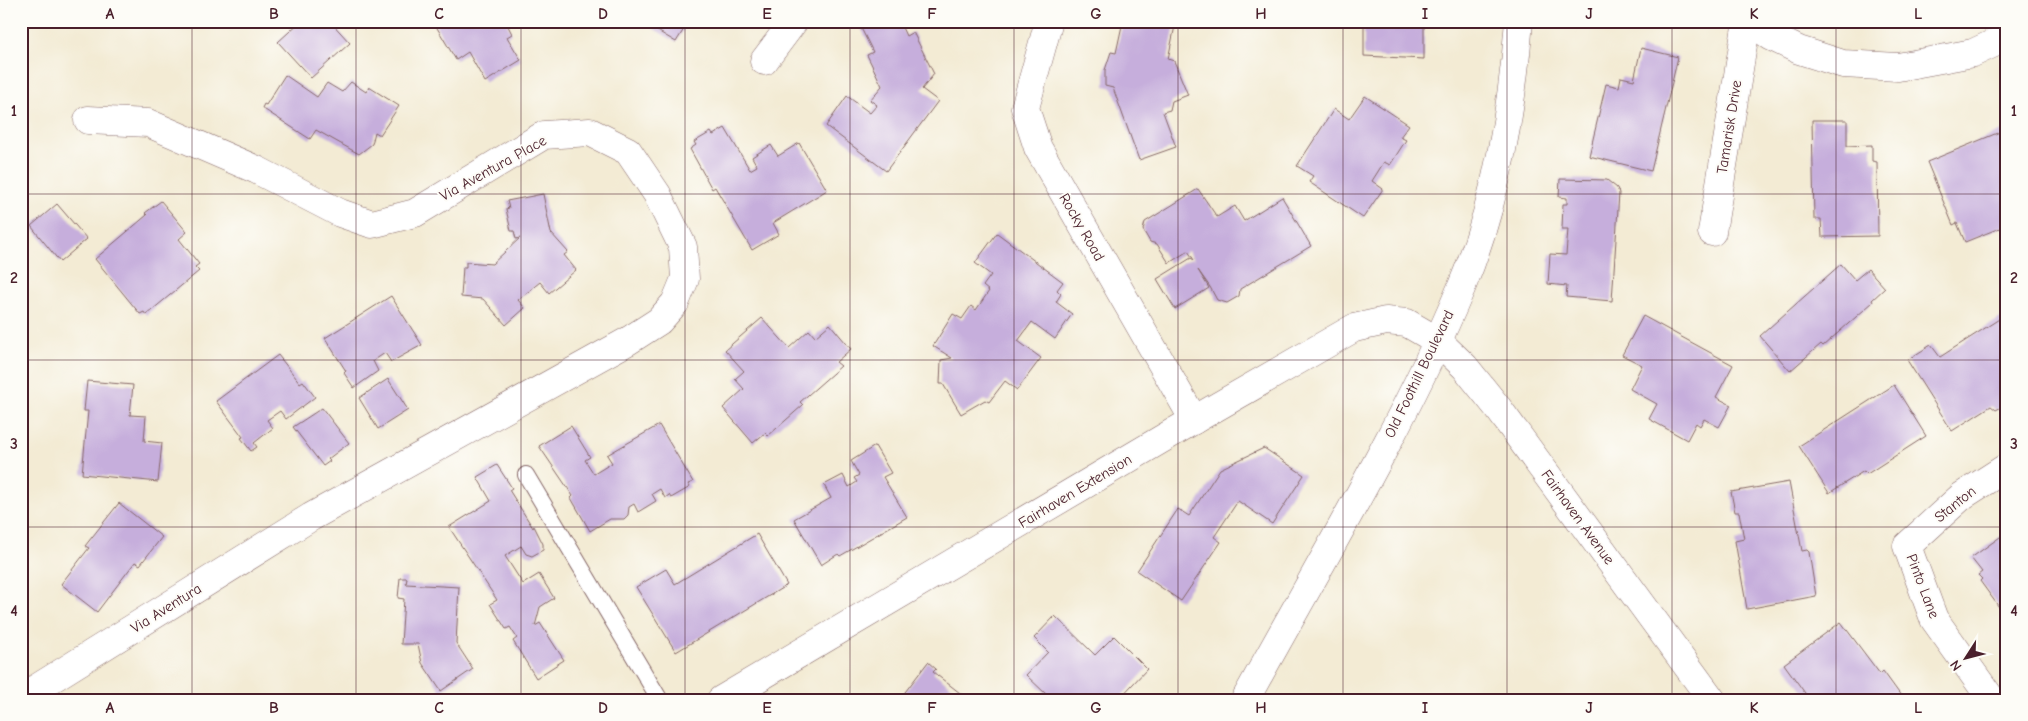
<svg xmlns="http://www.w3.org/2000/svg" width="2028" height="721" font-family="'Comic Neue',sans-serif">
	<rect width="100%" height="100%" fill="#fdfcf7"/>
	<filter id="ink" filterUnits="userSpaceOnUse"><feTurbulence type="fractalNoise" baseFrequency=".02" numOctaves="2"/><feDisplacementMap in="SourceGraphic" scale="10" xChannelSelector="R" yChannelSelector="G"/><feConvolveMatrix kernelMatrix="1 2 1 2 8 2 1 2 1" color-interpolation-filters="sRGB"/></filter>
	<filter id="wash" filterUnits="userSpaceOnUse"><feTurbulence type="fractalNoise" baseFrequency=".0096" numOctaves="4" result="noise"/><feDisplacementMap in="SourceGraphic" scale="20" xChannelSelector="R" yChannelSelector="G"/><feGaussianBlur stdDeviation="1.12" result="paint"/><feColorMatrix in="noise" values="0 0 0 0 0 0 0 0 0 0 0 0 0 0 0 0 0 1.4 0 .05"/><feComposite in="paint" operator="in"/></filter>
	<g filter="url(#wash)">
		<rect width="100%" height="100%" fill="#f3ebd4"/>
		<g id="blocks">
			<g fill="#c6aedc">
				<path d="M301,21H305L309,25L313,21H330L350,43L311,78L278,42Z"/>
				<path d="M433,21H512L507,24L512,34L507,37L521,60L485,82L468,52L456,60Z"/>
				<path d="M648,21H689L676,42L646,24Z"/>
				<path d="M875,21H899L906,36L913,32L934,74L922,89L938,101L886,171L826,126L847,96L870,113L877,105L870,100L882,86L867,55L873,52L861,28Z"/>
				<path d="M1123,21H1176L1168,59L1174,61L1188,95L1172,101L1170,110L1163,112L1176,147L1139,160L1113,88L1105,86V70L1111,52L1116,53Z"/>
				<path d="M1364,21H1424V59L1364,56Z"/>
				<path d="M1641,48L1678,57L1651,171L1589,156L1606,84L1619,87L1621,77L1634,80Z"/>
				<path d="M285,75L317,97L327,83L342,92L351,82L366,92L369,87L399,106L380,135L375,132L372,144L359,154L316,130L310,139L262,108L264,104L266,105Z"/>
				<path d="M1365,96L1409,125L1400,137L1406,140L1390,165L1384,162L1372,181L1383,189L1363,218L1309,182L1313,176L1297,166L1334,109L1349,119Z"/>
				<path d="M1812,120H1847V146L1872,145V161L1877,162L1878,236L1822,237L1821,219H1814Z"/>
				<path d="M725,128L750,170L757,166L752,157L771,145L778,156L799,143L827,190L773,223L779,234L752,250L715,187L712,189L690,149L696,145L694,142L711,132L713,135Z"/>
				<path d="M2007,129V225L1965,242L1957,223L1953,225L1927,162Z"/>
				<path d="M1560,179L1607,180L1617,188L1619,193L1612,301L1566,297L1567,286L1548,284L1550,254L1566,255L1568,229H1562L1563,204H1567V198L1559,197Z"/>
				<path d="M1198,189L1217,217L1235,206L1244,221L1282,197L1311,246L1240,289L1239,296L1227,303L1217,300L1210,287L1198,270L1209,288L1175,309L1157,279L1191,258L1194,260L1188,251L1169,263L1157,244L1150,242L1143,230L1145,222Z"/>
				<path d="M543,194L551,233L568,252L564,255L576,270L549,293L540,282L518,300L525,308L506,325L483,299L461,297L463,267H466V262L492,264L520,238L516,239L514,231H511L506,209L509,208L507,201Z"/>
				<path d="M161,201L187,232L179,239L199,264L195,267L199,271L146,315L144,312L140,314L95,259L147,215L145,213Z"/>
				<path d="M57,204L87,239L60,262L31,226Z"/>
				<path d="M997,233L1063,282L1057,290L1061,294L1056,302L1072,314L1055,339L1032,322L1018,341L1041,358L1017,390L1005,381L989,402L985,400L961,414L943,384H940L941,360L952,358L933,346L953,314L962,319L971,306L976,310L989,291L983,286L991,275L975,263Z"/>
				<path d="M1841,264L1855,280L1868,269L1885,288L1872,300L1873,302L1823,346L1821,344L1790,371L1760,336Z"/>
				<path d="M391,296L422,345L391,362L385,353L373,361L378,371L354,388L344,373L346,371L325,338Z"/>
				<path d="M2007,314V404L1996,410L1991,406L1952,431L1907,360L1931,345L1940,357Z"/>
				<path d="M1643,316L1733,365L1716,397L1731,405L1719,427L1704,419L1700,426L1696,423L1687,440L1649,419L1657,404L1630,389L1642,365L1622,355Z"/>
				<path d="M762,318L789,348L809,330L815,337L830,324L851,349L836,362L841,366L800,402L803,405L768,436L765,433L753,443L723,408L744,389L735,379L744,371L725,350Z"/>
				<path d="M278,355L300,383L303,381L315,397L286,419L280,411L267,420L273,428L254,443L257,447L251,451L241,438L243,437L216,401Z"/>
				<path d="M388,379L408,410L378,429L359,398Z"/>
				<path d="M87,381L133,385L130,415L146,416L144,441L162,443L158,482L82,474L88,411H84Z"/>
				<path d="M1894,385L1926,436L1867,474L1864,471L1829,493L1799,446Z"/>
				<path d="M322,408L349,443L328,459L330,461L323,466L293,427Z"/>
				<path d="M659,425L693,482L688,484L690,487L671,498L669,495L665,498L660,489L652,494L656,501L638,512L634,504L629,507L628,515L624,519H610L590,531L571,498L573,496L539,446L571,426L590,457L585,460L594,474L612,463L607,455Z"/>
				<path d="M875,446L891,473L883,477L907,517L840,556L838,554L821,565L794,519L831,498L824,485L843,475L849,487L857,482L854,478L859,475L851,461Z"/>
				<path d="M1264,448L1304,475L1272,524L1238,501L1214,537L1221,542L1181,601L1137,571L1178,509L1189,516L1220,469Z"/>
				<path d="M497,465L512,488L509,490L533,528L534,526L543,544V550L532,556L526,554L521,546L505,556L523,584L539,574L554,598L540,607L535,626L540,623L564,660L536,678L513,641L517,638L510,627L506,629L490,604L497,600L449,527L491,501L477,477Z"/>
				<path d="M1789,482L1802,551L1807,550L1809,552L1816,596L1747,609L1735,541L1744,539L1739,512H1735L1731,492Z"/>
				<path d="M119,503L162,537L140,565L135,562L97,612L61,584L89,548L85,546Z"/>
				<path d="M2007,532V611L2004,614L1980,581L1982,579L1978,575L1982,572L1971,558Z"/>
				<path d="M757,534L787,585L676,652L636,587L666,569L675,584Z"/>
				<path d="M400,578H407L406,584L459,587L456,643L473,669L441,691L422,663L418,644H401L404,599L398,598Z"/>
				<path d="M1055,616L1095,655L1114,636L1147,669L1118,700H1043L1047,695L1026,675L1048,652L1034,638Z"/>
				<path d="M1841,622L1880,674L1883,671L1904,700H1833L1829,695L1823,700H1810L1784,664Z"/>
				<path d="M928,662L936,669L933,672L969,700H899Z"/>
			</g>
		</g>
	</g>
	<g filter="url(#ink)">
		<use href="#blocks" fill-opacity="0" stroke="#856666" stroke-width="1"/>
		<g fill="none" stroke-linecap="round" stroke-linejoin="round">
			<defs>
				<path id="service" d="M526,475L660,700"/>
				<g id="minor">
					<path d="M1049,21L1025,108L1038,148L1194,420"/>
					<path d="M1749,21L1772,37L1799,50L1843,64L1898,67L1973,53L2007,37"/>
					<path d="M764,61L794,21"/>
					<path d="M1712,232L1747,21"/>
					<path d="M21,698L311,517L628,341L659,321L675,303L685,279L683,247L657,194L628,151L590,132L544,135L415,213L372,224L340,213L257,170L148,123L88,120"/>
					<path d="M1992,700L1934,619L1907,546L1962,496L2007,467"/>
				</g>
				<g id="tertiary">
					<path d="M721,700L1194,420L1354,328L1386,321L1407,323L1438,341L1465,367L1498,408L1712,700"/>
					<path d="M1245,700C1319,565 1403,427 1462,286C1497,202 1512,111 1519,21"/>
				</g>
			</defs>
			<use href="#service" stroke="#856666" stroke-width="18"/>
			<use href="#minor" stroke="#856666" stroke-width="29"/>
			<use href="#tertiary" stroke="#856666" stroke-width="29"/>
			<use href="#service" stroke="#fff" stroke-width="16"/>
			<use href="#minor" stroke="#fff" stroke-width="28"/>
			<use href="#tertiary" stroke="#fff" stroke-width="28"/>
		</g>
	</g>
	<path fill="none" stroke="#4a1f2b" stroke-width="1" stroke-opacity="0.55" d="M192,21V700M356,21V700M521,21V700M685,21V700M850,21V700M1014,21V700M1178,21V700M1343,21V700M1507,21V700M1672,21V700M1836,21V700M21,194H2007M21,360H2007M21,527H2007"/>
	<g text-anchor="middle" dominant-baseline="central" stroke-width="4" stroke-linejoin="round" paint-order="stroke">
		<g font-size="15" fill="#4a1f2b" stroke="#fdfcf7">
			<text transform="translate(1729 127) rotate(-81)">Tamarisk Drive</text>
			<text transform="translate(493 168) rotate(-29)">Via Aventura Place</text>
			<text transform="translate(1082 227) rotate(60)">Rocky Road</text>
			<text transform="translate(1419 374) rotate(-64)">Old Foothill Boulevard</text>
			<text transform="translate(1075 491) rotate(-31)">Fairhaven Extension</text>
			<text transform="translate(1955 504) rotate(-39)">Stanton</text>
			<text transform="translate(1578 517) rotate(54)">Fairhaven Avenue</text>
			<text transform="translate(1923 586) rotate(69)">Pinto Lane</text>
			<text transform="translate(166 608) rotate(-32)">Via Aventura</text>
		</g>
	</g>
	<rect width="2028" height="721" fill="none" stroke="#fdfcf7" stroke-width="55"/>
	<g transform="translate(1966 658) rotate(234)" stroke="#fdfcf7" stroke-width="4" paint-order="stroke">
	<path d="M0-4L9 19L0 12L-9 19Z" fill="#4a1f2b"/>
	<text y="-8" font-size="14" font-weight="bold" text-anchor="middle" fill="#4a1f2b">N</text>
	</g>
	<rect x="28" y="28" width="1972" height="666" fill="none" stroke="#4a1f2b" stroke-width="2"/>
	<g font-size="16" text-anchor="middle" font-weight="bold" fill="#4a1f2b">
		<text x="110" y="19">A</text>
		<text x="274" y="19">B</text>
		<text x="439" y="19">C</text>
		<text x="603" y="19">D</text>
		<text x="767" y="19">E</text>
		<text x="932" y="19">F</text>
		<text x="1096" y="19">G</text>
		<text x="1261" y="19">H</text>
		<text x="1425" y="19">I</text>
		<text x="1589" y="19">J</text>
		<text x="1754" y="19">K</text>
		<text x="1918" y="19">L</text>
		<text x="14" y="116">1</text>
		<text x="2014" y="116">1</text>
		<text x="14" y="283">2</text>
		<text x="2014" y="283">2</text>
		<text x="14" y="449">3</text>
		<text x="2014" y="449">3</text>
		<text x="14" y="616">4</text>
		<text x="2014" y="616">4</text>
		<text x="110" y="713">A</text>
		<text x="274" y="713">B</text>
		<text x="439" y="713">C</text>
		<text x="603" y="713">D</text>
		<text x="767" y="713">E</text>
		<text x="932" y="713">F</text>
		<text x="1096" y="713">G</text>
		<text x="1261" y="713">H</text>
		<text x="1425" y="713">I</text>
		<text x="1589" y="713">J</text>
		<text x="1754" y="713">K</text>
		<text x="1918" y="713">L</text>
	</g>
</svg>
